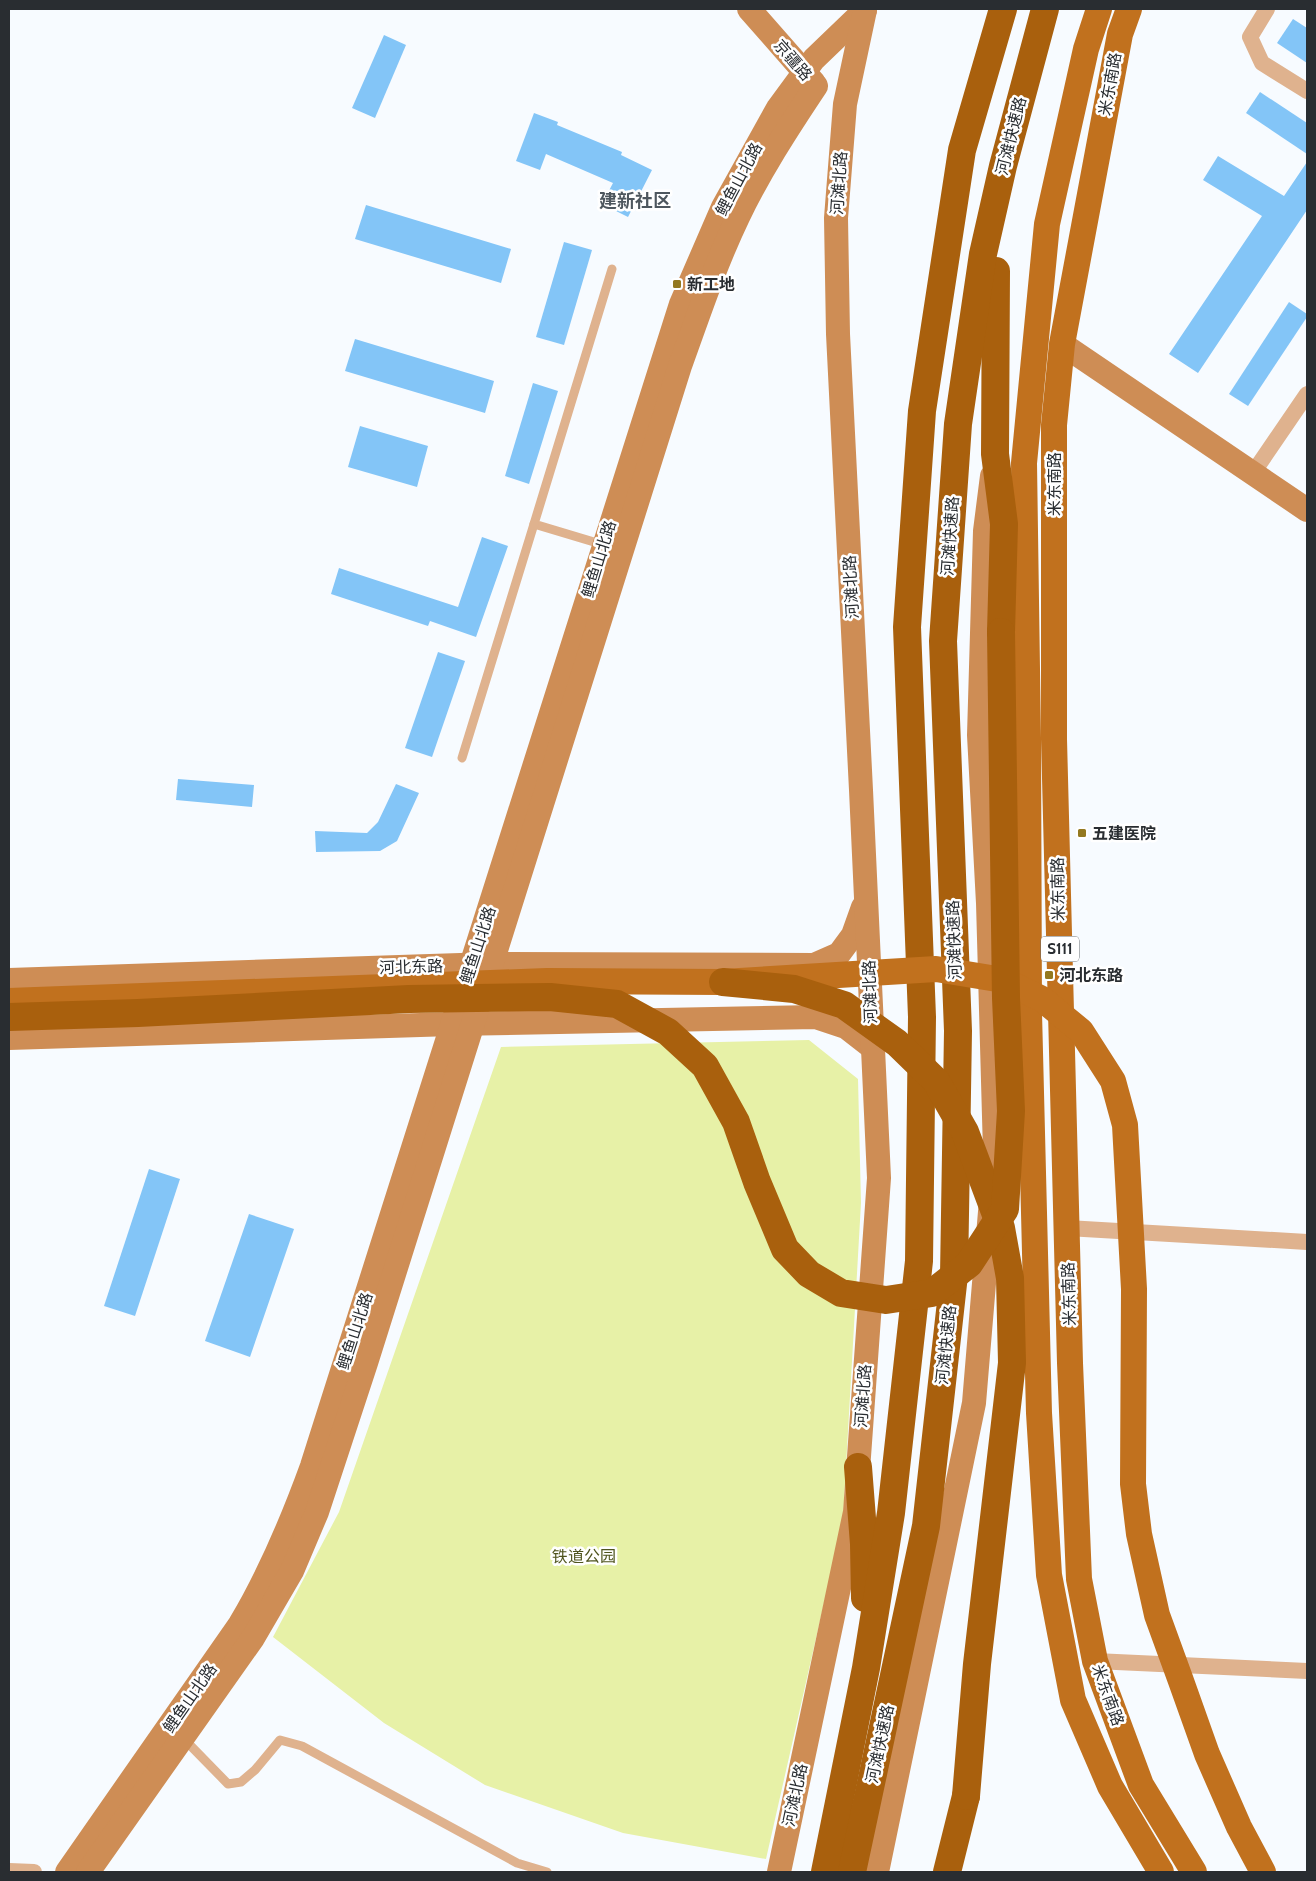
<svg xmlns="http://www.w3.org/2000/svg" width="1316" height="1881" font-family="Cabin,'Noto Sans SC',sans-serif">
	<rect width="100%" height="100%" fill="#f7fbff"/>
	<path fill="#e7f1a7" d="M809,1040L858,1079L861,1203L843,1519L766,1859L623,1833L485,1785L384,1723L273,1637L339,1512L501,1047Z"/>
	<g fill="#83c5f7">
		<path d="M1293,19L1307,28V63L1277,43Z"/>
		<path d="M384,35L406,45L375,118L352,108Z"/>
		<path d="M1260,92L1307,123V154L1246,113Z"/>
		<path d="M534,113L558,122L557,125L622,152L621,155L652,170L628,217L602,204L613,183L546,154L540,170L516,161Z"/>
		<path d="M1218,156L1284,196L1307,162V210L1198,373L1169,354L1262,216L1203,180Z"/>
		<path d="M366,205L511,249L501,283L355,239Z"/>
		<path d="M564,242L592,250L564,345L536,337Z"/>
		<path d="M1289,302L1307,314V317L1248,406L1229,394Z"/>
		<path d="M355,339L494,381L485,413L345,371Z"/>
		<path d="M533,383L558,391L529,484L505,476Z"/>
		<path d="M360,426L428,446L417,487L348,467Z"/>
		<path d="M482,537L508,546L476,637L430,621L428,626L331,594L339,568L458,607Z"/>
		<path d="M438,652L465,661L432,757L405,748Z"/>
		<path d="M178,779L254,785L252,807L176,800Z"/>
		<path d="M396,784L419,793L397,841L380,851L316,852L315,831L367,833L378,822Z"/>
		<path d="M149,1169L180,1179L135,1316L104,1306Z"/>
		<path d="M249,1214L294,1229L250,1357L205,1341Z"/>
	</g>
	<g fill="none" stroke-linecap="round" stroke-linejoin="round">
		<g stroke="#dfb28e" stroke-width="9">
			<path d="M604,545L534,524L612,269"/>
			<path d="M462,758L534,524"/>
			<path d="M184,1739L228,1784L241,1782L255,1770L280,1740L302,1746L517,1863L547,1872"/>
		</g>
		<g stroke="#dfb28e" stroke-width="16">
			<path d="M1267,9L1250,37L1262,63L1307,91"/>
			<path d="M1253,473L1307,394"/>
			<path d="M1067,1228L1307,1242"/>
			<path d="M1095,1661L1307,1671"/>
			<path d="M9,1871L34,1872"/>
		</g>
		<g stroke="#ce8d55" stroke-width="24">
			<path d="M749,9L814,83"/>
			<path d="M1062,344L1307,510"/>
			<path d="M9,980L491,964L814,965L839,954L853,935L863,907"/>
			<path d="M9,1038L452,1024L816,1017L846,1027L873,1048"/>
			<path d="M67,1872L240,1624C270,1574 292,1521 312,1466L681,304L723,207L778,108L814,59L865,10"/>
			<path d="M88,1872L253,1638L292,1571L317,1512L366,1363L680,366C698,316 715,265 738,217C760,171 788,128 816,86"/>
			<path d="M779,1872L855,1512L879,1178L861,790L838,334L836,218L845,104L865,10"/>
			<path d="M877,1872L974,1403L995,1152L988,903L979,735L985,531L992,476"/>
		</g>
		<g stroke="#c1711e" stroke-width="26">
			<path d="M1099,9L1086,49L1047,224L1024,463L1028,738L1029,1012L1039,1413L1049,1575L1073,1700L1110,1786L1161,1872"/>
			<path d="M1129,9L1120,34L1062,344L1054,425V739L1070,1363L1079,1579L1095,1661L1141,1785L1194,1872"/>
		</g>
		<g stroke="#a9600d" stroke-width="28">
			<path d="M996,271L995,454L1004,524L1001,632"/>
			<path d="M858,1467L864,1544L865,1598"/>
			<path d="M825,1872L866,1668L891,1513L919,1261L922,1017L907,627L922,411L962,150L1003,9"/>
			<path d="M852,1872L926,1526L954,1275L958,1031L943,641L958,424L983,254L1003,166L1045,9"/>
			<path d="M947,1872L966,1796"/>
		</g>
		<path stroke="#c1711e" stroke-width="26" d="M9,1001L547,981L723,982L936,969L1003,980L1042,999L1081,1031L1113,1081L1125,1125L1134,1289L1133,1484L1139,1534L1157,1615L1181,1681L1207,1754L1239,1827L1263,1872"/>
		<g stroke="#a9600d" stroke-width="28">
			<path d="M723,982L794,989L844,1005L897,1043L936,1081L965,1132L1001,1228L1010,1278L1012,1363L977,1664L966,1796"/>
			<path d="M9,1017L138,1013L409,999L550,997L617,1004L668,1032L705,1066L736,1122L757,1182L785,1249L809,1274L841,1293L886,1300L932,1293L969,1264L1005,1209L1011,1111L1006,998L1001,632"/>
		</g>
	</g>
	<g fill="#947920" stroke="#fff" stroke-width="2">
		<rect x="672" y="279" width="10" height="10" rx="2.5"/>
		<rect x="1077" y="828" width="10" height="10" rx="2.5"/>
		<rect x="1044" y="970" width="10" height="10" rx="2.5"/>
	</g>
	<g text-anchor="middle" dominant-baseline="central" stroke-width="5" stroke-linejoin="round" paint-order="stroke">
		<rect fill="#fff" stroke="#696c6f" stroke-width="1" x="1041" y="936.5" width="38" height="25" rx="4"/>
		<g font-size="15" font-weight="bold" fill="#292d31">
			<text x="1060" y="949">S111</text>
		</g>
		<g font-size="16" fill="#292d31" stroke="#fff">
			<text transform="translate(793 60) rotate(49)">京疆路</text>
			<text transform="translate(1110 84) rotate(-80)">米东南路</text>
			<text transform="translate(1011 136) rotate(-76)">河滩快速路</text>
			<text transform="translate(739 179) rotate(-62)">鲤鱼山北路</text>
			<text transform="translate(839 183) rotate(-86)">河滩北路</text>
			<text transform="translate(1054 484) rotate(-90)">米东南路</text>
			<text transform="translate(950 536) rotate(-86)">河滩快速路</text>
			<text transform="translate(599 559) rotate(-73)">鲤鱼山北路</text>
			<text transform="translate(851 587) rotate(-93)">河滩北路</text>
			<text transform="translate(1058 889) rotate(-91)">米东南路</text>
			<text transform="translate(954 940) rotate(-92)">河滩快速路</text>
			<text transform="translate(478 945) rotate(-72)">鲤鱼山北路</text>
			<text transform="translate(411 967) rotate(-2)">河北东路</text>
			<text transform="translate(870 992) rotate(-92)">河滩北路</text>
			<text transform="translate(1069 1294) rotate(-92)">米东南路</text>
			<text transform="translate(355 1331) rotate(-72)">鲤鱼山北路</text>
			<text transform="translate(946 1345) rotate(-84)">河滩快速路</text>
			<text transform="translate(863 1396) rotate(-86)">河滩北路</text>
			<text transform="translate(1108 1695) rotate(70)">米东南路</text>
			<text transform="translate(190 1698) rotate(-55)">鲤鱼山北路</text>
			<text transform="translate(880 1744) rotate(-78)">河滩快速路</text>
			<text transform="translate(795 1795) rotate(-78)">河滩北路</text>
		</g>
		<g font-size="16" font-weight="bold" fill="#292d31" stroke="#fff" text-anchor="start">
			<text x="687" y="284">新工地</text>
			<text x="1092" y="833">五建医院</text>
			<text x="1059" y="975">河北东路</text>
		</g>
		<g font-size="16" fill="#4f541d" stroke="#fff">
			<text x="584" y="1556">铁道公园</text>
		</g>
		<g font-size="18" font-weight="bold" fill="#4e575e" stroke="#fff">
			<text x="635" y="201">建新社区</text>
		</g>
	</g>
	<rect width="1316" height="1881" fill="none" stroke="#292d31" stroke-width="20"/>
</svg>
